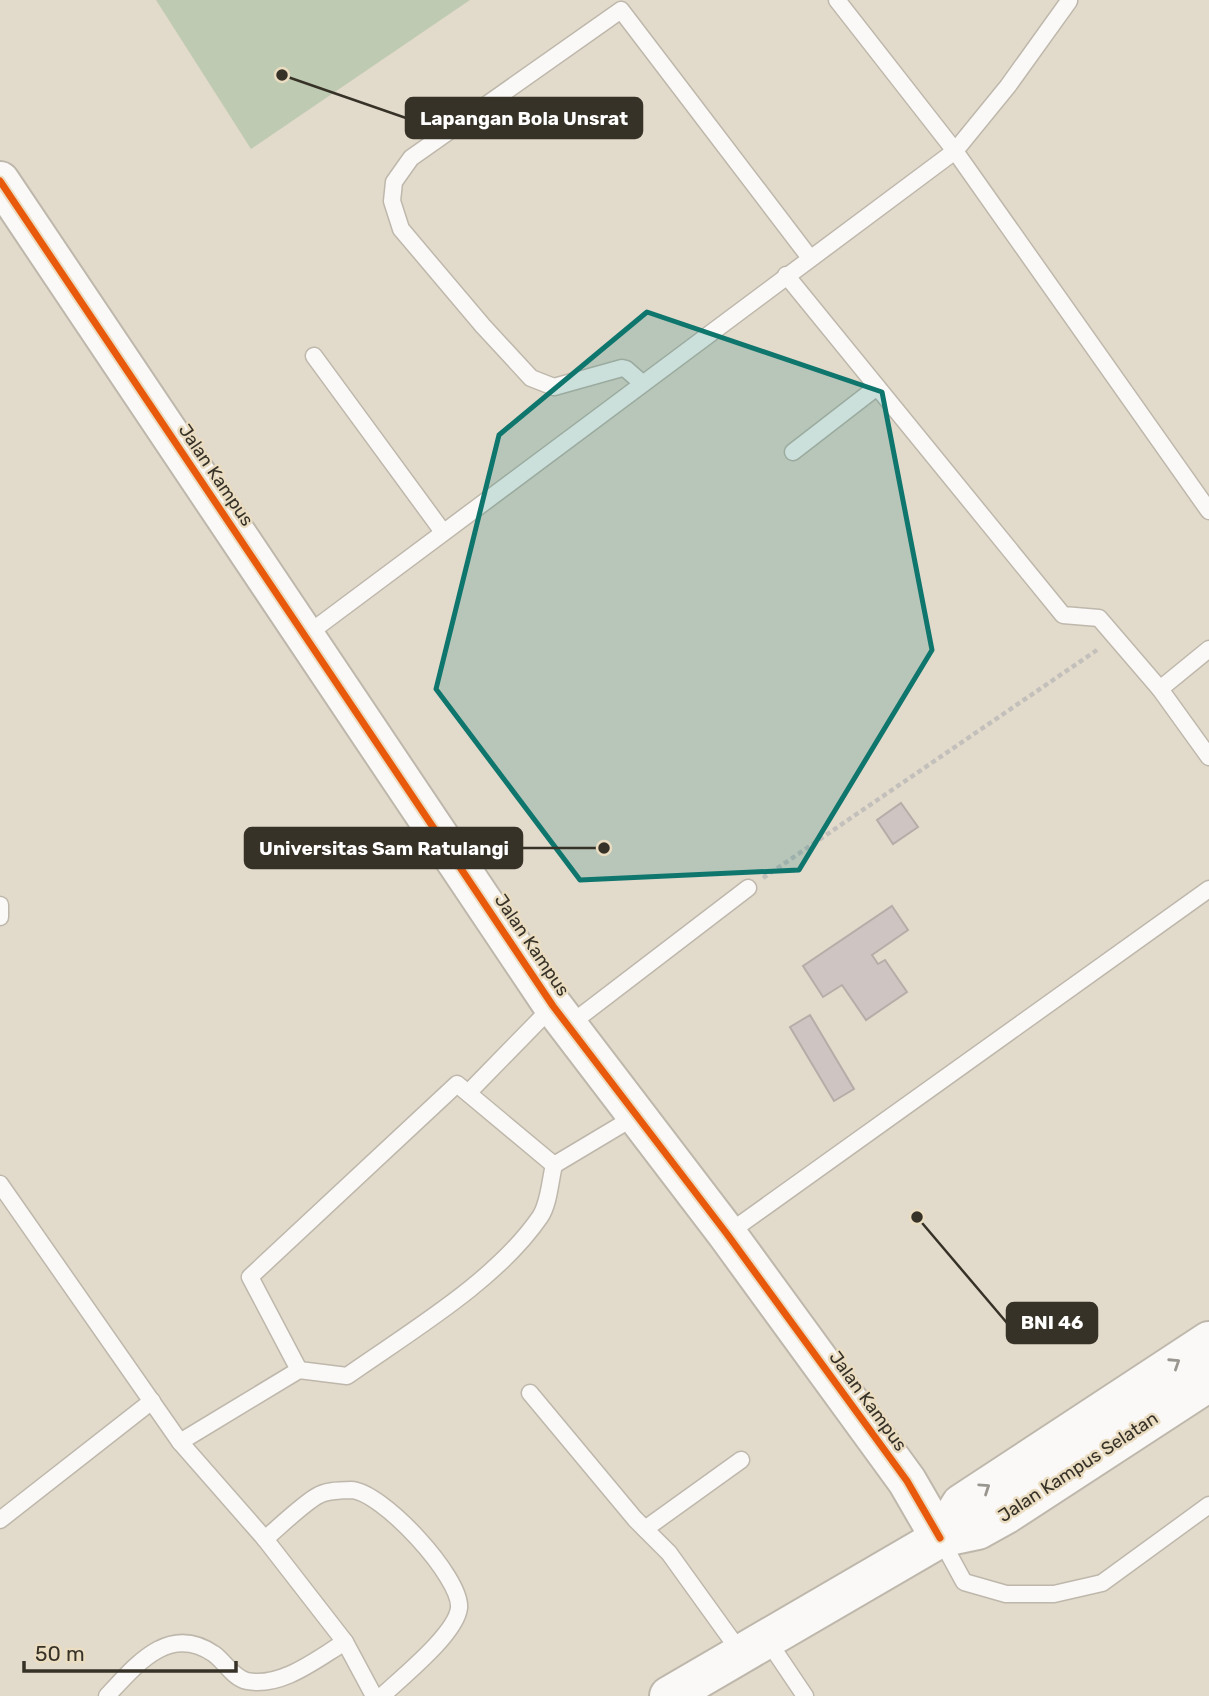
<svg xmlns="http://www.w3.org/2000/svg" width="1209" height="1696" font-family="Rubik,sans-serif">
	<rect width="100%" height="100%" fill="#e2dacb"/>
	<path fill="#bfcab2" d="M156,0H470L251,149Z"/>
	<g fill="#cec5c2" stroke="#b6ada9" stroke-width="2">
		<path d="M901,803L918,827L893,844L877,820Z"/>
		<path d="M892,906L908,930L872,955L878,964L885,960L907,992L866,1020L842,985L823,997L803,966Z"/>
		<path d="M810,1015L854,1089L834,1101L790,1027Z"/>
	</g>
	<g fill="none" stroke-linecap="round" stroke-linejoin="round">
		<defs>
			<g id="lane">
				<path d="M837,0L955,151L1209,511"/>
				<path d="M786,275L1063,615L1099,618L1160,689L1209,757"/>
				<path d="M314,356L443,532"/>
				<path d="M642,383L626,369L622,368L554,387L531,378L483,326L401,229L392,201L394,182L411,158L621,10L810,258"/>
				<path d="M793,452L877,387"/>
				<path d="M305,636L955,151L1008,86L1069,1"/>
				<path d="M1160,689L1209,649"/>
				<path d="M0,905V917"/>
				<path d="M569,1025L748,888"/>
				<path d="M468,1093L553,1006"/>
				<path d="M0,1184L180,1442L265,1539L345,1642L374,1696"/>
				<path d="M727,1234L1209,889"/>
				<path d="M299,1370L347,1376C411,1331 496,1281 540,1217C549,1204 550,1181 554,1165"/>
				<path d="M530,1393L635,1519L669,1553L741,1653"/>
				<path d="M180,1442L299,1370L250,1277L457,1084L554,1165L636,1116"/>
				<path d="M0,1520L152,1401"/>
				<path d="M645,1529L741,1460"/>
				<path d="M940,1538L964,1582L1006,1594H1054L1102,1583L1209,1505"/>
				<path d="M265,1539C278,1528 306,1501 319,1495C326,1491 343,1490 351,1490C382,1491 462,1578 459,1608C456,1634 402,1677 382,1696"/>
				<path d="M766,1638L805,1696"/>
				<path d="M107,1696C136,1665 169,1623 214,1654C225,1662 233,1678 247,1681C282,1688 318,1658 345,1642"/>
			</g>
			<g id="secondary">
				<path d="M0,181L553,1006L727,1234L907,1481L940,1538"/>
				<path d="M940,1538L978,1530L1005,1515L1209,1382"/>
				<path d="M669,1696L940,1538L961,1504L1209,1341"/>
			</g>
		</defs>
		<use href="#lane" stroke="#beb8ac" stroke-width="19"/>
		<use href="#secondary" stroke="#beb8ac" stroke-width="42"/>
		<path stroke="#c3c0bc" stroke-width="4.5" stroke-dasharray="5 3.5" stroke-linecap="butt" d="M763,878L1097,650"/>
		<use href="#lane" stroke="#fbf9f7" stroke-width="16"/>
		<use href="#secondary" stroke="#fbf9f7" stroke-width="38"/>
		<defs>
			<path id="cycleway" d="M0,181L553,1006L727,1234L907,1481L940,1538"/>
		</defs>
		<use href="#cycleway" stroke="#ebddc2" stroke-width="11"/>
		<use href="#cycleway" stroke="#e8590c" stroke-width="7"/>
	</g>
	<defs><path id="oneway-chevron" d="M-2-3.5L2.5 0L-2 3.5" fill="none" stroke-width="1.6" stroke-linecap="round" stroke-linejoin="round" transform="scale(1.75)"/></defs>
	<g stroke="#99968f">
		<use href="#oneway-chevron" transform="translate(1175 1363) rotate(-33)"/>
		<use href="#oneway-chevron" transform="translate(985 1488) rotate(-34)"/>
	</g>
	<path fill="#0f766e" fill-opacity="0.2" stroke="#0f766e" stroke-width="5" stroke-linejoin="round" d="M647,312L882,392L932,650L799,870L580,880L436,689L499,435Z"/>
	<g text-anchor="middle" dominant-baseline="central" stroke-width="5" stroke-linejoin="round" paint-order="stroke">
		<g font-size="18" fill="#373227" stroke="#ebddc2">
			<text transform="translate(216 475) rotate(56)">Jalan Kampus</text>
			<text transform="translate(532 945) rotate(56)">Jalan Kampus</text>
			<text transform="translate(868 1401) rotate(54)">Jalan Kampus</text>
			<text transform="translate(1078 1467) rotate(-33)">Jalan Kampus Selatan</text>
		</g>
	</g>
	<path fill="none" stroke="#373227" stroke-width="2.5" d="M282 75L406 118M604 848L522 848M917 1217L1007 1323"/>
	<g fill="#373227" stroke="#ebddc2" stroke-width="2.5">
		<circle cx="282" cy="75" r="7"/>
		<circle cx="604" cy="848" r="7"/>
		<circle cx="917" cy="1217" r="7"/>
	</g>
	<g fill="#373227" stroke="#373227" stroke-width="2.5">
		<rect x="406" y="98" width="236" height="40" rx="7"/>
		<rect x="245" y="828" width="277" height="40" rx="7"/>
		<rect x="1007" y="1303" width="90" height="40" rx="7"/>
	</g>
	<g font-size="19" text-anchor="middle" font-weight="bold" fill="#fff">
		<text x="524" y="125">Lapangan Bola Unsrat</text>
		<text x="384" y="855">Universitas Sam Ratulangi</text>
		<text x="1052" y="1329">BNI 46</text>
	</g>
	<path d="M24 1661v10h212v-10" fill="none" stroke="#373227" stroke-width="3.5"/>
	<text x="35" y="1661" font-size="21" fill="#373227" stroke="#ebddc2" stroke-width="5" paint-order="stroke">50 m</text>
</svg>
